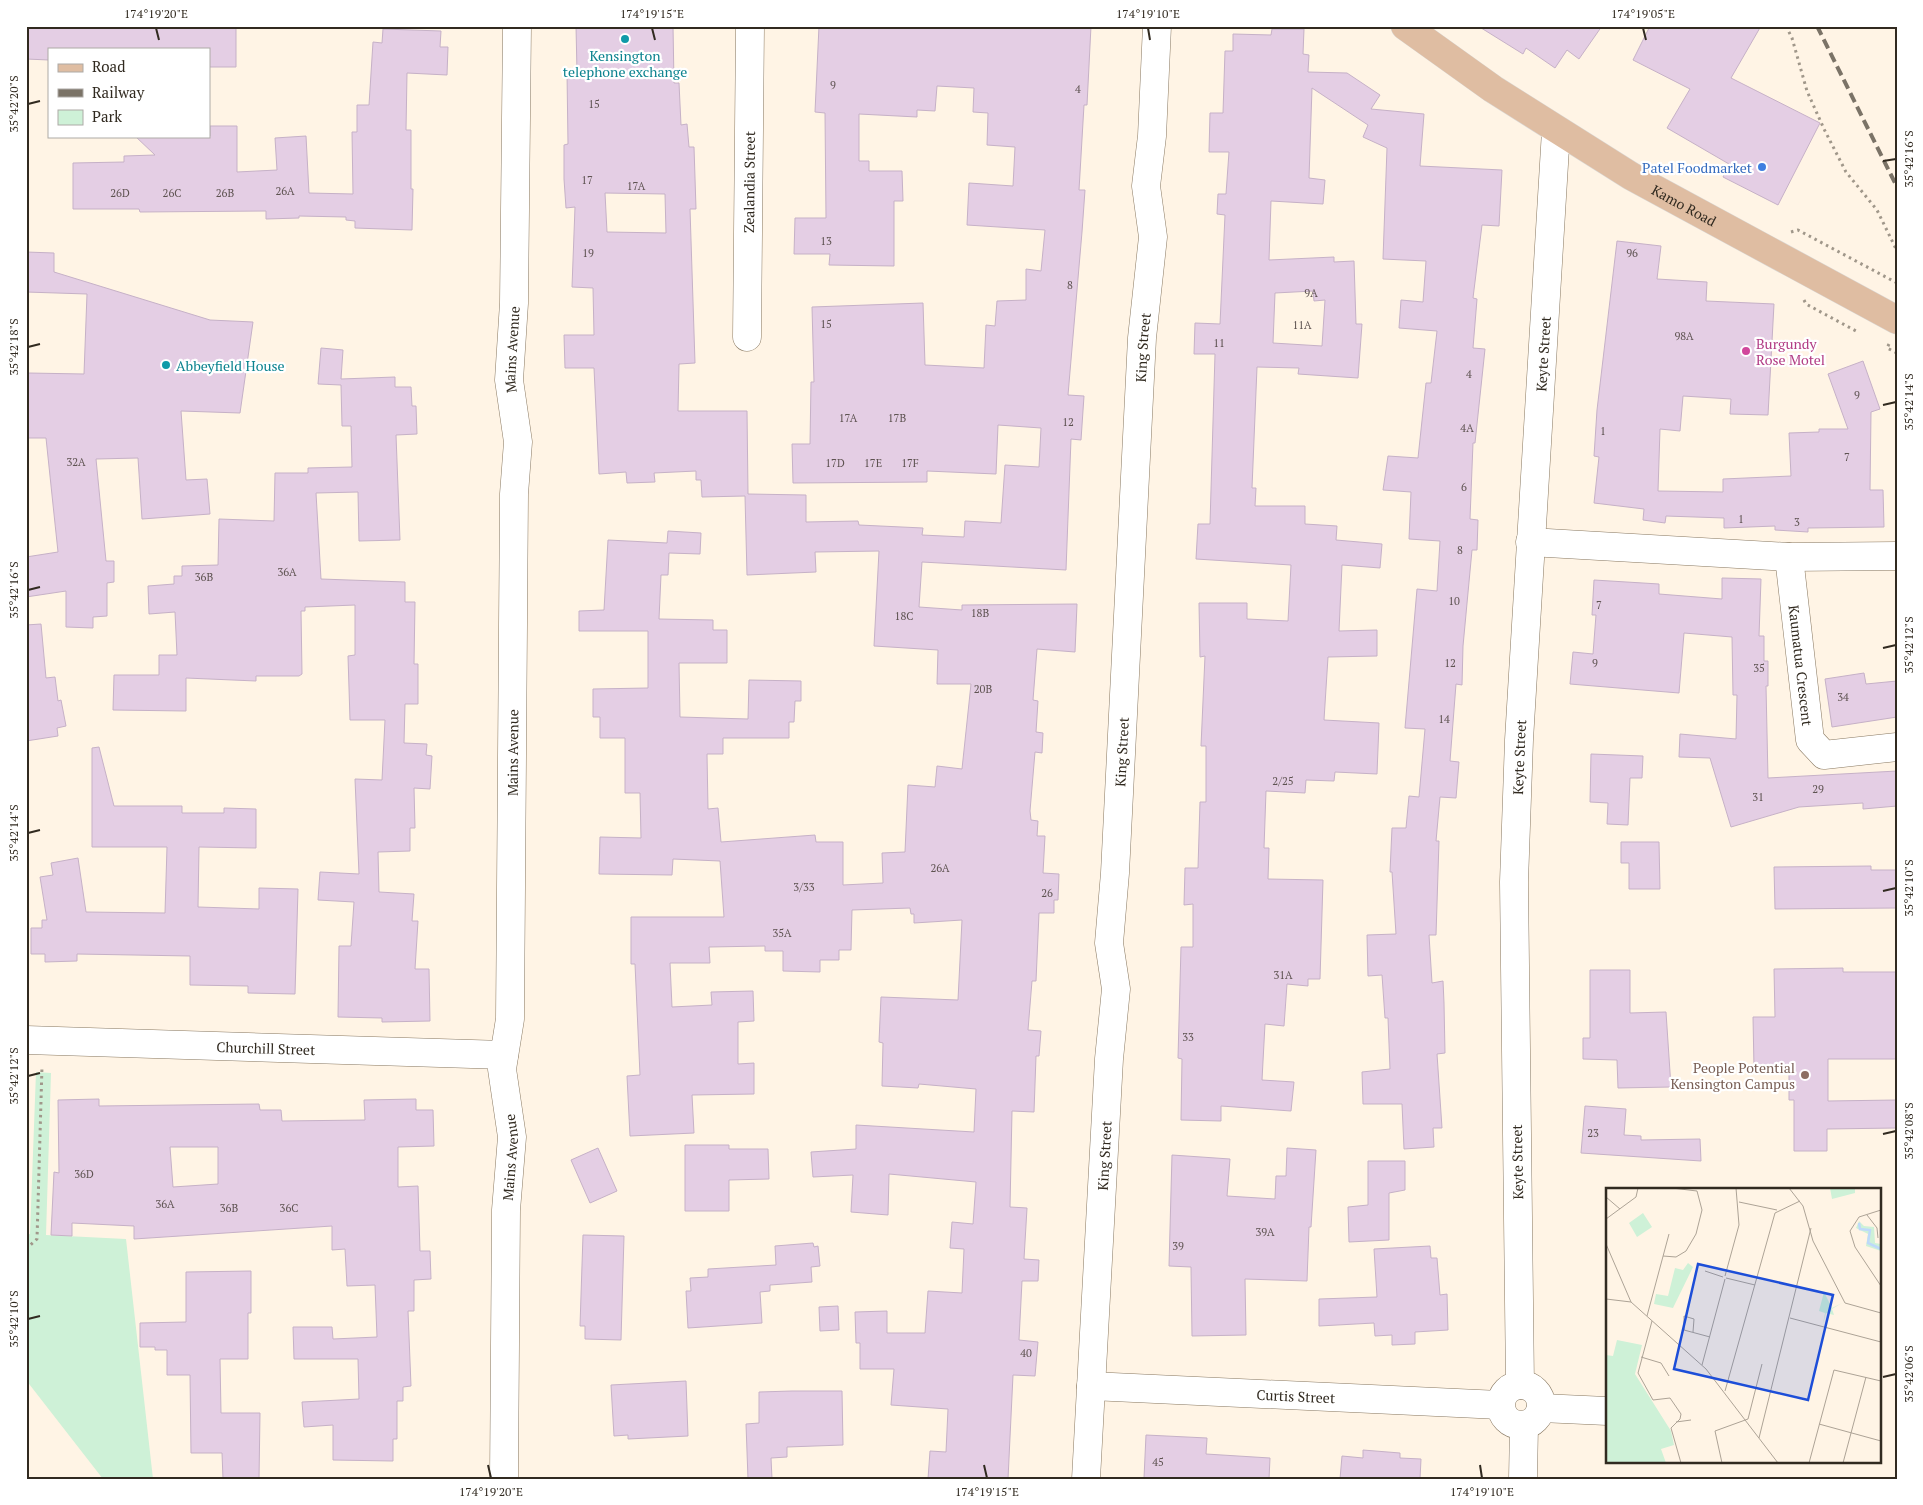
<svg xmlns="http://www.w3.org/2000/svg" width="1923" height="1505" font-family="'PT Serif',serif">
	<rect width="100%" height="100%" fill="#fff4e5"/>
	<path fill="#cef1d7" d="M36,1072L51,1073L46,1235L126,1239L153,1479H103L26,1380V1235L30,1234Z"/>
	<g fill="#e4cee4" stroke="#c6b1c7" fill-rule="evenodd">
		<path d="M26,26H236V67H209V49H49V60L26,59Z"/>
		<path d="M576,26H673L674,83H679L681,125L687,124L689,147H694L696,209H690L695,363L679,364L678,411H747L748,494L806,495V522L858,521L859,525L923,528L922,535L964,537L965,521L1001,523L1005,465L1039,467L1041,428L998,425L996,474L927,471V482L793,483L792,444H810L811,382H814L812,307L923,303L925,365L984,368L986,325L995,326L997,301L1026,300V269L1041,271L1045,230L967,225L969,183L1013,186L1015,147L987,145L988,113L973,112L974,88L937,86L935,111L917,110V117L859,114V161H869V171H902L903,201H894V266L829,265L830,254H794L795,218H826L825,113L815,112L819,26H1091L1087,105H1084L1079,190H1085L1082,232L1068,395L1084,396L1081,440L1071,439L1066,570L922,562L919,607L962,610V605L1077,604L1075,652L1037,649L1033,700L1038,701L1036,732L1043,733L1042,753L1035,752L1030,811L1031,820L1038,821L1037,836H1045L1043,873L1059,874L1058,900H1054V913H1039L1036,981H1032L1028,1030L1041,1031L1039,1056H1036L1034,1112L1012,1111L1010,1207L1027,1208L1024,1259L1039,1260L1038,1281H1022L1019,1340L1038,1342L1035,1376L1013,1375L1008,1479H928L930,1451L946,1452L948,1409L891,1405L894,1369H860V1343H856L855,1312L887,1311V1333H925L928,1291L962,1293L964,1249L950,1248L952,1222L973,1224L976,1182L889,1174L888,1215L851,1212L853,1175L813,1177L811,1152L856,1149V1125L974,1132L976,1089L919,1084L918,1088L882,1086L883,1043L879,1042L881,997L958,1000L962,920L914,923V914H911L910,908L852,910L851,950H839V960H820V972L783,971V951H765V946L709,947L710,963H670L672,1007L712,1005L711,992L753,991L754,1021L738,1022V1064L754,1063V1094L692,1095L694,1133L630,1136L627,1076L640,1075L635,964H631V917H724L720,861L673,859L672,875L599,874L600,837L641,838L640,793H625V738H600V717H593V689L648,688V631H579V611L604,610L608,540L667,543L668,531L701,533L700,554L669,553L668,575H661L659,619L713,620V630H727V663H679L680,717L748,719L749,680L801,681V701H795L794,722H789V738H723V754H707L708,809L718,808L721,842L815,835L816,842H843V885L883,883L882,853L905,852L908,785L935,787L937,766L962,769L971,684H937L938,650L874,646L879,551L815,552L816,572L747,575L745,496L702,497L701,480H696V471L654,473L655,482L627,483L626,472L599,474L594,368H565L564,335H594L593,288L572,287L575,207L566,208L564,179V145L568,144L567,72H577ZM605,193L665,194L666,233L607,232Z"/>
		<path d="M1478,26H1602L1579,59L1567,50L1555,68L1526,48L1523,54Z"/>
		<path d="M1650,26H1761L1731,78L1820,123L1778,205L1723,177L1729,164L1667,128L1690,89L1633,60Z"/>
		<path d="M383,29L441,31L440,47H448L447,75L407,73L406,130H411V189H413L412,230L355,228V221L346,220V217L299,216V218L266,219V211L140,212L139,209H73V163L124,162V156L155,155L135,136H210V126H237V172L277,170L275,138L306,136L309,193L353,194L352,132H357V105H369L373,42L382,43Z"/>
		<path d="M1272,29H1304L1303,54L1309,55L1308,72L1347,73L1380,95L1371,109L1424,114L1420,166L1502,170L1499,226L1482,225L1473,298L1477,299L1473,348L1485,349L1475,443H1473L1470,519L1478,520L1477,550H1472L1463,646L1462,685L1456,684L1450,761L1459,762L1456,798L1440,797L1436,841H1439L1436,935H1429L1432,983L1443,981L1444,1003L1445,1053L1437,1054L1442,1128H1433L1434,1147L1404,1149L1402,1104H1363L1362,1072L1390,1069L1388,1018H1385L1382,975L1368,976L1367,935L1396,934L1392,872H1390L1392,828H1406L1409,796L1419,797L1425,729L1405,728L1417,589L1437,591L1440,541L1409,539L1411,492L1383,490L1388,456L1418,458L1426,383H1431L1437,331L1399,328L1401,300L1423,302L1426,261L1383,259L1387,148L1363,137L1368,125L1312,88L1309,178L1325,180L1323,204L1271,201L1269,260L1334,257V262L1354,261L1356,324H1362L1358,378L1298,374L1299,368L1257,367L1252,488H1256L1255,506H1305V524L1337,526L1336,540L1382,544L1380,568L1342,565L1339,631L1377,630V656L1328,657L1324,720L1379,723L1377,774L1335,772L1334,781L1306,780L1305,793L1266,791L1264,848H1269L1268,879L1323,880L1320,979H1308V986L1287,984L1284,1026L1265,1024L1262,1080L1294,1082L1291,1111L1221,1106V1121L1181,1120L1182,1059L1178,1058L1181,947H1193V904L1184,905L1185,868H1198L1200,802H1206V746H1201L1205,656L1200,657L1199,603H1247V619L1288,621L1291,565L1196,559L1198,524H1210L1215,354H1194L1195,323L1220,324L1225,215L1217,214L1218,194H1226L1229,152H1209L1210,113H1223L1225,51H1233V34L1271,35ZM1313,291L1314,301L1325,300L1322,346L1273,343L1275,293Z"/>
		<path d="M1617,241L1661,246L1657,279L1707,282L1706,301L1774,304L1768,415L1730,414L1731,399L1683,396L1680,431L1660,429L1658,491L1723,492V479L1791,476L1789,433L1819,432V429H1848L1828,374L1863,361L1880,409L1871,412L1870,490H1883L1884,527L1808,528V532L1775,530V526L1724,528V518L1666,516L1665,523L1643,520L1644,509L1594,503L1599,457L1594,456L1597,410Z"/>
		<path d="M26,252L54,253V272L210,320L253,322L240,413L181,411L186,480L207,479L210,514L142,519L138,458L96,459L106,561H114V582L107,583V616L93,617V628L66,627V591L26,597V557L58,552L46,438H26L28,373L84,374L87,294L26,292Z"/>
		<path d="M321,348L343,350L341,379L395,377V387H411L412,406H416L417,434L396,435L400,540L359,541L358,492L316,493L321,579L405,582V602H415L414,664H418V704H405L404,743L427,744L426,755L432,756L430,789L414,788L415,828H410V851L378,852L379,892L414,894L412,921H418L415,969H429L430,1021L382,1022V1018L338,1017L339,946H351L354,902L318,900L320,872L359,874L355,779L382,780L385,720H350L348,656L355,655V605L305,607V611H301L302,674L299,676H256V681L186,678V711L113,710L114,675H159V655H177L175,612L149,614L148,586L174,584V576H182V566L218,565L219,519L274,521L275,473H308V468L352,467L351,426H342L341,385L318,384Z"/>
		<path d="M1722,578L1761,579L1759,636H1764V661H1768V686H1766L1768,778L1897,771V806L1863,809V803L1799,807L1731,827L1710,758L1679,757L1680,734L1736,739L1737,695H1733L1732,637L1684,633L1679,693L1570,684L1573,652L1593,654L1596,615H1592L1594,580L1659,584V594L1722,599Z"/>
		<path d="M41,624L46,678L55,677L58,701L61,700L66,726L57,728L58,736L26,741V625Z"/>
		<path d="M1864,673L1866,684L1897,681V717L1832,727L1825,679Z"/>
		<path d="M99,747L114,806H182V813H224V808L256,809V848L199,847L198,907L259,909V888L298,889L295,994L248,993V986L190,985V956L77,954V961L45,962V954H31V928H42V920H47L40,877L53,875L51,863L78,858L86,912L165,913L167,847H92V748Z"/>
		<path d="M1591,754L1643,756L1642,778H1630L1628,825L1607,824L1608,803L1590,802Z"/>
		<path d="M1621,842H1659L1660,889H1629V863H1621Z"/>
		<path d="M1871,866V870H1897V908L1775,909L1774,867Z"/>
		<path d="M1843,968V972H1897V1059H1828V1101L1896,1100V1128L1827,1129V1151H1794V1100H1789V1067L1754,1068L1753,1017H1775L1774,969Z"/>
		<path d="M1590,970H1630V1013L1666,1012L1671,1087L1618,1088L1617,1060L1583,1059V1038H1590Z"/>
		<path d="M99,1099V1106L259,1104L260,1110H281L282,1121L365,1120L364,1100L416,1099V1110H433L434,1146L398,1147V1187L418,1186L420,1251H430L431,1279L414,1280V1311H408L411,1386L403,1387V1401H397V1439H393V1461L333,1460V1425L304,1427L302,1402L359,1399L358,1359H294L293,1327H332L333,1339L377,1337L375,1285L347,1286L345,1249L332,1250V1226L134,1239V1226L72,1223V1236L51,1235L54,1172L59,1173L58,1100ZM170,1147H218V1184L173,1187Z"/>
		<path d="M1585,1106L1626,1109L1624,1135L1641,1136V1140L1700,1139L1701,1161L1581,1153Z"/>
		<path d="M685,1145H729V1149H768L769,1179L729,1180V1211H685Z"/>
		<path d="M598,1148L617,1191L590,1203L571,1160Z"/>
		<path d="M1287,1148L1316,1150L1311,1227H1309L1307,1281L1245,1279L1246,1335L1192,1336L1191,1267L1169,1266L1172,1155L1230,1159L1227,1196L1275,1199L1276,1176H1286Z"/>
		<path d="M1368,1161H1405V1190L1389,1193V1240L1349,1242L1348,1207L1368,1205Z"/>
		<path d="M583,1235L624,1236L621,1340L585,1339V1326H580Z"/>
		<path d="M813,1243L814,1247L818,1246L820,1266L811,1267L812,1282L770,1285V1291L760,1292L762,1323L688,1328L686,1291H691L690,1278L708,1277V1269L776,1265L775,1246Z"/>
		<path d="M1430,1246L1431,1258H1437L1440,1295L1447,1294L1448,1330L1415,1332V1344L1392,1345V1335L1375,1336L1374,1323L1319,1326V1299L1377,1297L1374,1249Z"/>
		<path d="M251,1271V1313H248V1359H220L221,1413H260L259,1479H223L222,1453H191L190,1375H167V1350H155V1347H140V1323L186,1322V1272Z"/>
		<path d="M838,1306L839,1330L820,1331L819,1307Z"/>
		<path d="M686,1381L688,1436L628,1439V1435L614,1436L611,1385Z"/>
		<path d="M792,1391H842L843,1445L787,1447V1457L771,1458L772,1479H748L746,1424L759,1423V1392Z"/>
		<path d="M1146,1435L1207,1438L1206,1454L1270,1458L1269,1479L1144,1478Z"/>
		<path d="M1363,1450L1400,1453V1458L1421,1459L1420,1479H1340L1342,1456L1363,1458Z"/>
	</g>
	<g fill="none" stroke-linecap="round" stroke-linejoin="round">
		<defs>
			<g id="minor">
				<path id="s1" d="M747,337L750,26"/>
				<path d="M1530,542L1789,557L1897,556"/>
				<path id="s2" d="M1789,557L1810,740L1824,755L1897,747"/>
				<path id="s3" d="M26,1040L504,1055"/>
				<circle cx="1521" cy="1405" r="20"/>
				<path id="s4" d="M1520,1385L1514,882L1519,740L1556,131"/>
				<path id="s5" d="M1091,1386L1500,1405"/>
				<path d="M1541,1408L1607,1411"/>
				<path id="s6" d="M504,1479L506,1210L512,1137L502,1069L510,1019L514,494L518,442L509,380L514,303L517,26"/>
				<path id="s7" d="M1086,1479L1109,1059L1116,989L1109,943L1115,873L1142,338L1153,237L1146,186L1152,136L1157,26"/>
				<path d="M1523,1479L1524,1426"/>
			</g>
			<g id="major">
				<path id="s8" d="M1405,26L1493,89L1631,176L1897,320"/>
			</g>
		</defs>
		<use href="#minor" stroke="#897962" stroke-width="29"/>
		<use href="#major" stroke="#dad9d7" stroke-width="29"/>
		<g stroke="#a0978a" stroke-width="3" stroke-dasharray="2.5 4" stroke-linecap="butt">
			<path d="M1786,26L1792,38L1807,91L1824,129L1846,172L1877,210L1897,251"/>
			<path d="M1791,232L1798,230L1897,283"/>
			<path d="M1804,300L1806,304L1856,331"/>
			<path d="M1889,344L1887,348L1897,353"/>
			<path d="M26,1249L37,1239L42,1066"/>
		</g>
		<use href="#minor" stroke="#fff" stroke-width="28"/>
		<use href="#major" stroke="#dfbda2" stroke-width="28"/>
		<path stroke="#7b7367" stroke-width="4" stroke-dasharray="10 5" stroke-linecap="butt" d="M1817,26L1897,187"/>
	</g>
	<path fill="none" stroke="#312a20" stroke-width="2" d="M156,28L159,40M652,28L655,40M1148,28L1150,40M1643,28L1646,40M28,104L40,101M1883,161L1896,159M28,347L40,344M1883,405L1896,402M28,590L40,587M1883,648L1896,645M28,833L40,830M1883,891L1896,888M28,1076L40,1073M1883,1134L1896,1131M28,1319L40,1316M1883,1377L1896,1374M488,1465L491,1478M984,1465L987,1478M1480,1465L1482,1478"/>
	<g fill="#0f9aa8" stroke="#fff" stroke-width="2">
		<circle cx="625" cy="39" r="5"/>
		<circle cx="166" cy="365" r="5"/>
	</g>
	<circle fill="#3f7fe0" stroke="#fff" stroke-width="2" cx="1762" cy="167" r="5"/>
	<circle fill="#d1479c" stroke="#fff" stroke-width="2" cx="1746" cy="351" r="5"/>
	<circle fill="#8d6e63" stroke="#fff" stroke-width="2" cx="1805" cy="1075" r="5"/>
	<g text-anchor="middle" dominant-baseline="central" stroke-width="4.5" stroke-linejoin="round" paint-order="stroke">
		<g font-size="11" fill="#5e5351">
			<text x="833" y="85">9</text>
			<text x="1078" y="89">4</text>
			<text x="594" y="104">15</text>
			<text x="587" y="180">17</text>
			<text x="636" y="186">17A</text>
			<text x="285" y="191">26A</text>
			<text x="120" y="193">26D</text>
			<text x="172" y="193">26C</text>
			<text x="225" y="193">26B</text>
			<text x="826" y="241">13</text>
			<text x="588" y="253">19</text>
			<text x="1632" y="253">96</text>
			<text x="1070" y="285">8</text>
			<text x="1311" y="293">9A</text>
			<text x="826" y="324">15</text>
			<text x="1302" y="325">11A</text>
			<text x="1684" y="336">98A</text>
			<text x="1219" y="343">11</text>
			<text x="1469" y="374">4</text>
			<text x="1857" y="395">9</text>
			<text x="848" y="418">17A</text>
			<text x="897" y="418">17B</text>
			<text x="1068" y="422">12</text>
			<text x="1467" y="428">4A</text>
			<text x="1603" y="431">1</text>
			<text x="1847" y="457">7</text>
			<text x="76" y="462">32A</text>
			<text x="835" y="463">17D</text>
			<text x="873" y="463">17E</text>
			<text x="910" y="463">17F</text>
			<text x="1464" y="487">6</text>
			<text x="1741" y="519">1</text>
			<text x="1797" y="522">3</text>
			<text x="1460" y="550">8</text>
			<text x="287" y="572">36A</text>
			<text x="204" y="577">36B</text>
			<text x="1454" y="601">10</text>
			<text x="1599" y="605">7</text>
			<text x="980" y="613">18B</text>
			<text x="904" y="616">18C</text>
			<text x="1450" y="663">12</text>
			<text x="1595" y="663">9</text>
			<text x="1759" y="668">35</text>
			<text x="983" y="689">20B</text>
			<text x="1843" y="697">34</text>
			<text x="1444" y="719">14</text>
			<text x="1283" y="781">2/25</text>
			<text x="1818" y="789">29</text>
			<text x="1758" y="797">31</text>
			<text x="940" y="868">26A</text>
			<text x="804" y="887">3/33</text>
			<text x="1047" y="893">26</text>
			<text x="782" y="933">35A</text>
			<text x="1283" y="975">31A</text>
			<text x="1188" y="1037">33</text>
			<text x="1593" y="1133">23</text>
			<text x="84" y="1174">36D</text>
			<text x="165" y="1204">36A</text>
			<text x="229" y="1208">36B</text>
			<text x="289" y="1208">36C</text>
			<text x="1265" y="1232">39A</text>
			<text x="1178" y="1246">39</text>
			<text x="1026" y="1353">40</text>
			<text x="1158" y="1462">45</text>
		</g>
		<g font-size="14" fill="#0d838f" stroke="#fff">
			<text x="625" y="55">Kensington<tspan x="625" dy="16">telephone exchange</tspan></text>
			<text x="176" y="365" text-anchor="start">Abbeyfield House</text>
		</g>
		<g font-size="14" fill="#366cbe" stroke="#fff" text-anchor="end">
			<text x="1752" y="167">Patel Foodmarket</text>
		</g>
		<g font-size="14" fill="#312a20" stroke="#fff">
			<text stroke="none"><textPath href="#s1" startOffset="155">Zealandia Street</textPath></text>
			<text stroke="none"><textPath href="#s8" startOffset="332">Kamo Road</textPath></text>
			<text stroke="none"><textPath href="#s7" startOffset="1134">King Street</textPath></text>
			<text stroke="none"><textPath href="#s6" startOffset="1132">Mains Avenue</textPath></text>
			<text stroke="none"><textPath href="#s4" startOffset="1032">Keyte Street</textPath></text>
			<text stroke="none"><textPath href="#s2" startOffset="109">Kaumatua Crescent</textPath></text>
			<text stroke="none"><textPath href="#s6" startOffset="728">Mains Avenue</textPath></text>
			<text stroke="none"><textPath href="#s7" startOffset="729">King Street</textPath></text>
			<text stroke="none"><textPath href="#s4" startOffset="628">Keyte Street</textPath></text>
			<text stroke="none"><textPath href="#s3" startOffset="240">Churchill Street</textPath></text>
			<text stroke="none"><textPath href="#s6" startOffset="322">Mains Avenue</textPath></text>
			<text stroke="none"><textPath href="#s7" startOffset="324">King Street</textPath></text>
			<text transform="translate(1517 1162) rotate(-91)">Keyte Street</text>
			<text stroke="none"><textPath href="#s5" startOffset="205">Curtis Street</textPath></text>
		</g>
		<g font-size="14" fill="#b23c85" stroke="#fff" text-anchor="start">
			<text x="1756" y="343">Burgundy<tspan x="1756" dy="16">Rose Motel</tspan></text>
		</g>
		<g font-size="14" fill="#785e54" stroke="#fff" text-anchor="end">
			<text x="1795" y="1067">People Potential<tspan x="1795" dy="16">Kensington Campus</tspan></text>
		</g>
	</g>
	<g transform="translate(1606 1188)">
		<rect width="275" height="275" fill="#fff4e5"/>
		<path d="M224,0H249V5L226,11ZM37,25L46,39L31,49L23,35ZM253,33L258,38L268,39L269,55L275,56V63L260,58L262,46L250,40ZM82,75L87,79L67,120L48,116L50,106L62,108L69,80L77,82ZM218,104L226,120L236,115L226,121L228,127L220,125L217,136L219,125L213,123ZM11,152L36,157L29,186L65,243L68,257L55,261L60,275H0V167L7,168Z" fill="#cef1d7"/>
		<path fill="none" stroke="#bdd9fa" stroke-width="2.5" d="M253,35L254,41L264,42L262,55L275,61"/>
		<path fill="none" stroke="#ada396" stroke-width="1" d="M183,0L197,18L207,53L239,115L275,125M0,9L14,21M133,14L171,22M275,22L253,29L244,43L249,59L275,98M261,27L271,40L272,50M0,31L30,9L32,0M0,56L25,114L100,181L172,275M57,68L70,69L80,63L90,46L96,22L91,3L66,0M99,83L117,89M119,88L133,37L130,0M120,90L149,97M0,111L25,114M41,128L63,46M184,130L275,154M46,133L32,185L47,212L64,210L75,226L74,231L65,240L75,275M87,144L88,131L78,128V142L104,149M35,169L55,175L63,188M96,177L119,91M119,203L169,25L194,13M70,234L85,232M213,236L275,253M153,250L205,40M116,275L109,243L142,231L156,176M203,275L228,182L275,193M237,275L260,189"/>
		<path fill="#1d4ed8" fill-opacity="0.15" stroke="#1d4ed8" stroke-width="2.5" d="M92,76L227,107L202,212L68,181Z"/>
		<rect width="275" height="275" fill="none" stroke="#312a20" stroke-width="2.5"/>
	</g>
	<rect width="1923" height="1505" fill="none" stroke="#ffffff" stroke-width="55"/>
	<rect x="48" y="48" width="162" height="90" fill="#ffffff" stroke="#adaaa6"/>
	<rect x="58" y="64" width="25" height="8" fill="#dfbda2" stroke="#adaaa6"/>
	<text x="92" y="72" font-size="15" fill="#312a20">Road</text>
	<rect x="58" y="89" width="25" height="8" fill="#7b7367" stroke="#adaaa6"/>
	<text x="92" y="98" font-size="15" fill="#312a20">Railway</text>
	<rect x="58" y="110" width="25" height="15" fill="#cef1d7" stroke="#adaaa6"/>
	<text x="92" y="122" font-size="15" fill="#312a20">Park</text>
	<rect x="28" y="28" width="1868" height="1450" fill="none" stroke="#312a20" stroke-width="2"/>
	<g font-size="12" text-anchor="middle" fill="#312a20">
		<text x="156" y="18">174°19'20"E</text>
		<text x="652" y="18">174°19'15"E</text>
		<text x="1148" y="18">174°19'10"E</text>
		<text x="1643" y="18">174°19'05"E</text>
		<text transform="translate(14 104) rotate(-90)" y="4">35°42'20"S</text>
		<text transform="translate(1909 159) rotate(-90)" y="4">35°42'16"S</text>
		<text transform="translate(14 347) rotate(-90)" y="4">35°42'18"S</text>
		<text transform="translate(1909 402) rotate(-90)" y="4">35°42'14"S</text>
		<text transform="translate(14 590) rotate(-90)" y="4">35°42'16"S</text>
		<text transform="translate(1909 645) rotate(-90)" y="4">35°42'12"S</text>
		<text transform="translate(14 833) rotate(-90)" y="4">35°42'14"S</text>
		<text transform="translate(1909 888) rotate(-90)" y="4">35°42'10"S</text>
		<text transform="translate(14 1076) rotate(-90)" y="4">35°42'12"S</text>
		<text transform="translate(1909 1131) rotate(-90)" y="4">35°42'08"S</text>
		<text transform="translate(14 1319) rotate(-90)" y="4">35°42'10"S</text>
		<text transform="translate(1909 1374) rotate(-90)" y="4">35°42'06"S</text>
		<text x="491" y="1496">174°19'20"E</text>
		<text x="987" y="1496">174°19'15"E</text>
		<text x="1482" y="1496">174°19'10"E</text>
	</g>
</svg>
